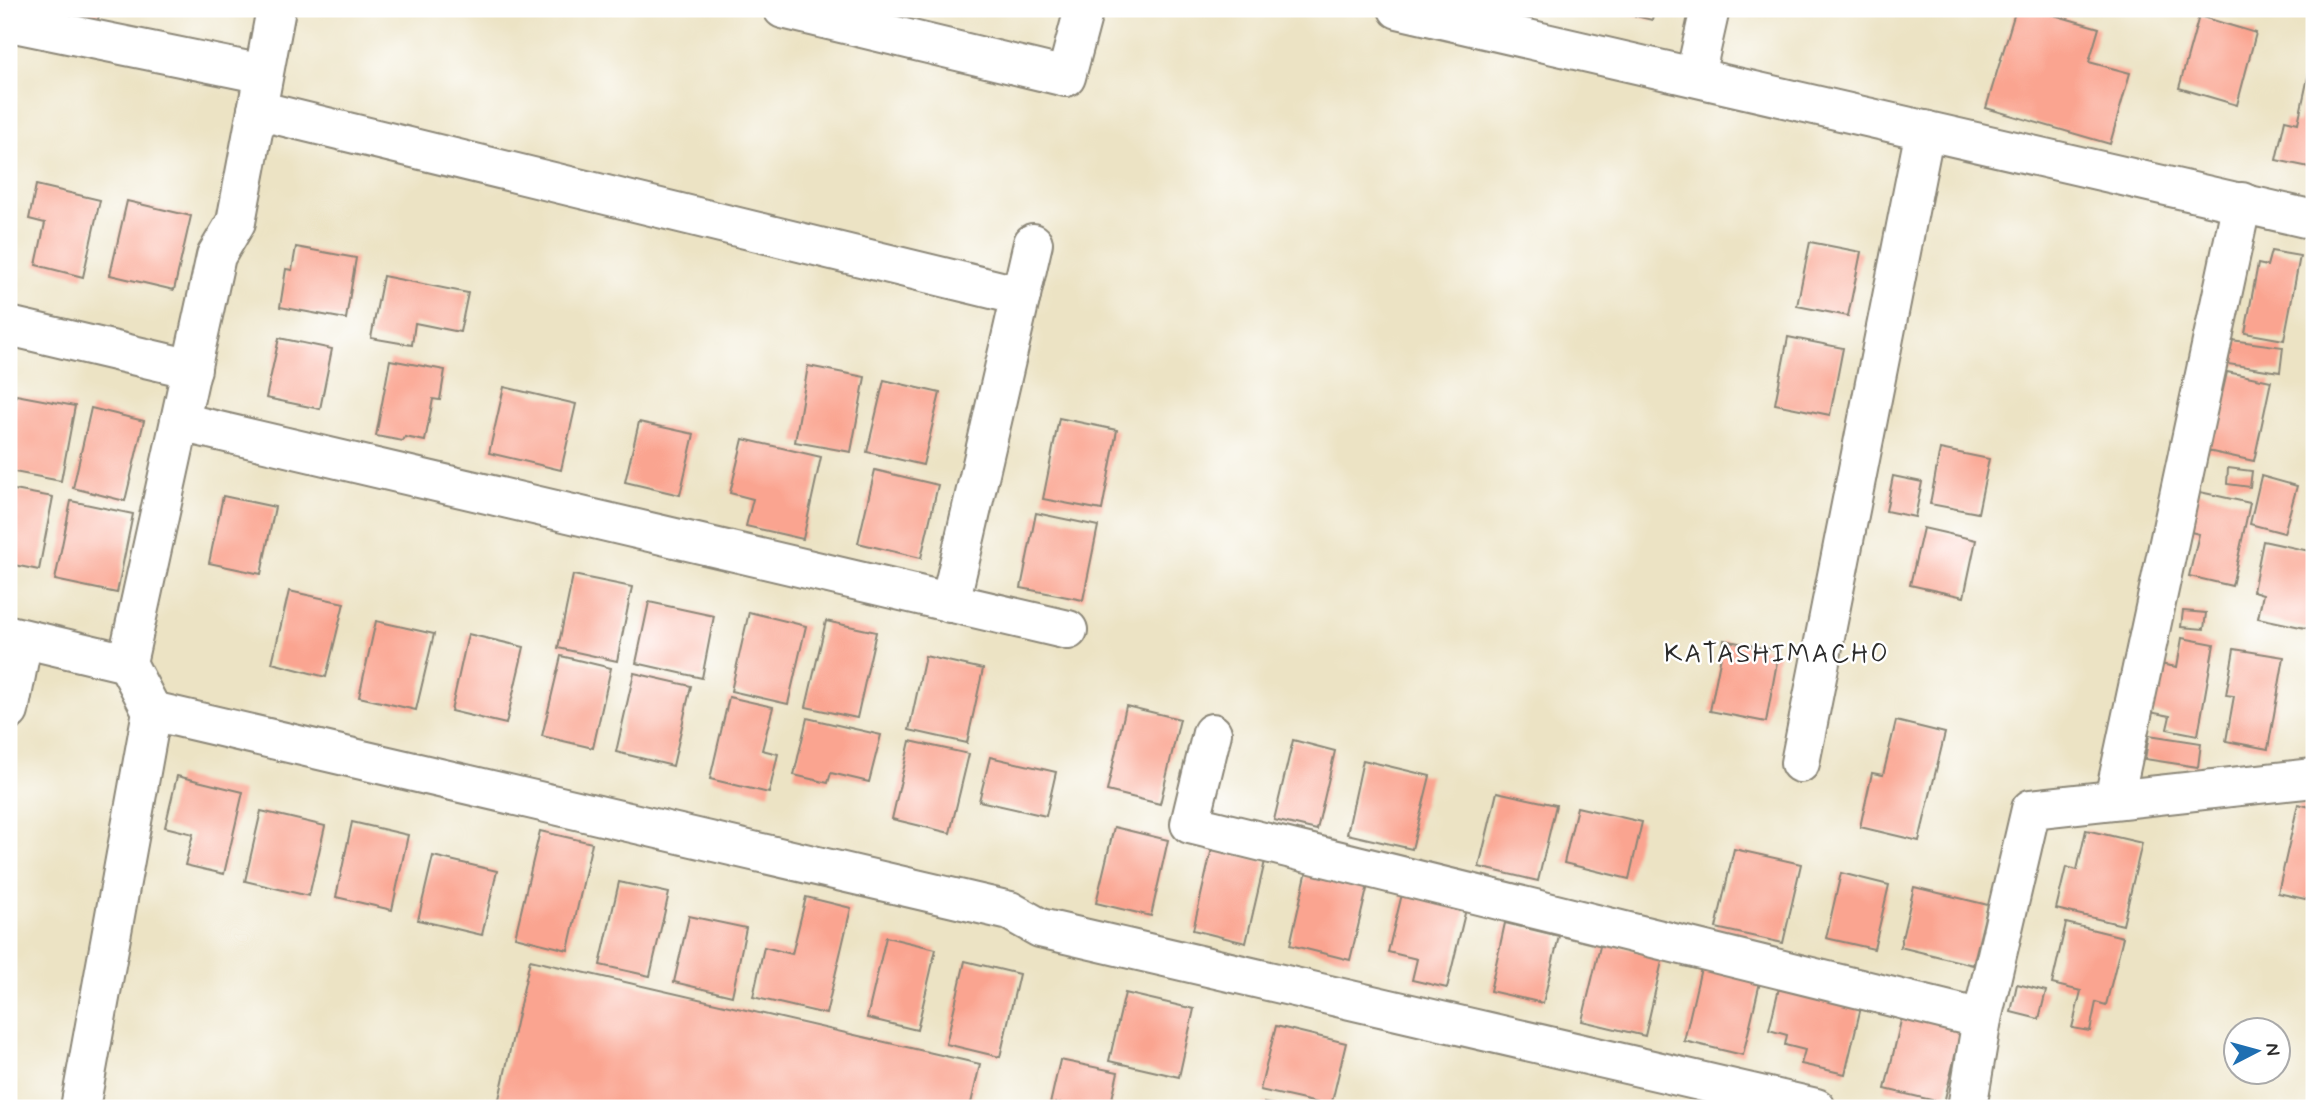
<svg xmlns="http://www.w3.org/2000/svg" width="2323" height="1117" font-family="Mynerve,sans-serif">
	<rect width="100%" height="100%" fill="#fff"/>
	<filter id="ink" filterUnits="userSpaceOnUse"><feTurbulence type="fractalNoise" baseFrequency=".0143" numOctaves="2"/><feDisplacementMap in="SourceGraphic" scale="14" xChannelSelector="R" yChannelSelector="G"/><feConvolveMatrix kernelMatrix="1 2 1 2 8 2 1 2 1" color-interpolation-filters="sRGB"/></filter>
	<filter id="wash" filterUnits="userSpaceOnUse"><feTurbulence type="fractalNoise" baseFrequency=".00686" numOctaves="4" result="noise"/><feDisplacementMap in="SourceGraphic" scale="28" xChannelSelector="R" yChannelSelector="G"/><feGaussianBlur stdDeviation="1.57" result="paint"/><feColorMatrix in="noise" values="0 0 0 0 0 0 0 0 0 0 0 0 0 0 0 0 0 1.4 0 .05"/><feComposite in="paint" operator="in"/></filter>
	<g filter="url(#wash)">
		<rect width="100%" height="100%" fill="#ece3c4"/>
		<g id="blocks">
			<g fill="#faa490">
				<path d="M47,9H101L94,33L43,24Z"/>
				<path d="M1608,9H1654L1652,20Z"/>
				<path d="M2016,9H2033L2099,28L2089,62L2130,73L2110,144L1986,108Z"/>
				<path d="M2199,16L2256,33L2237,105L2179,88Z"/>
				<path d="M2313,54H2314V168L2276,160L2285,120L2298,123Z"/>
				<path d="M36,185L100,200L83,277L36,265L45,223L29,219Z"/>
				<path d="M127,201L191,216L174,290L110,275Z"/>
				<path d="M1810,242L1861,252L1848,316L1797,306Z"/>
				<path d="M296,247L356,258L346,319L280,307L286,269L292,270Z"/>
				<path d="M2271,251L2300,256L2284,340L2245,333L2258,264L2267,266Z"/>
				<path d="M383,276L468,293L460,332L415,323L412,345L371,338Z"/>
				<path d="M1788,337L1843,348L1830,415L1775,404Z"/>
				<path d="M279,338L332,349L320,409L266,398Z"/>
				<path d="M2231,340L2283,347L2280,372L2228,364Z"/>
				<path d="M390,360L445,370L440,400L433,399L425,441L405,437L403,441L376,436Z"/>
				<path d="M808,366L865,377L851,452L795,442Z"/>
				<path d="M2227,372L2271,381L2254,461L2198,449L2210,391L2222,394Z"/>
				<path d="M884,380L940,393L923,465L867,452Z"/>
				<path d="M504,387L576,404L561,470L489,453Z"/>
				<path d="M16,395L75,406L61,481L9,471V435Z"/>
				<path d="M91,408L144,421L125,501L73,488Z"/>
				<path d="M1059,418L1117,430L1102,510L1043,499Z"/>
				<path d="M639,422L694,434L680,495L625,482Z"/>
				<path d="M743,439L821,457L803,539L746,526L753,499L730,493Z"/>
				<path d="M1940,449L1989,459L1978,513L1930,504Z"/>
				<path d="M2228,468L2252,471L2250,487L2227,484Z"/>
				<path d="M875,470L938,485L921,558L858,543Z"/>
				<path d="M1893,476L1922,482L1915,517L1886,511Z"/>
				<path d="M2261,476L2297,486L2284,533L2250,524Z"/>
				<path d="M9,489L53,497L39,570L9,564Z"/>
				<path d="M2191,490L2250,503L2232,586L2189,576L2199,534L2183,530Z"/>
				<path d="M223,496L275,507L261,574L209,563Z"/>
				<path d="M71,501L133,514L117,593L55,580Z"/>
				<path d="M1036,513L1098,526L1083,600L1021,588Z"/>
				<path d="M1923,528L1976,540L1964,597L1910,585Z"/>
				<path d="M2263,541L2314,552V609L2310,629L2258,618L2263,594L2253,591Z"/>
				<path d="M573,575L632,587L617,661L558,648Z"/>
				<path d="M289,591L344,603L326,677L272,663Z"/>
				<path d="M649,602L714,616L702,678L636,663Z"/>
				<path d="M2183,611L2206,613L2204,629L2181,627Z"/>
				<path d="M749,612L806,626L788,704L731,691Z"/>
				<path d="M376,621L434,634L416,710L359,697Z"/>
				<path d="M826,621L876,632L857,718L806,707Z"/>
				<path d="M468,634L524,647L506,724L451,711Z"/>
				<path d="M2182,638L2214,644L2198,735L2167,729L2170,716L2150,712L2159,664L2177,667Z"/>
				<path d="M1724,640L1779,651L1766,722L1710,711Z"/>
				<path d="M2234,649L2284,657L2268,749L2226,741L2234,696L2226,695Z"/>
				<path d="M561,656L611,668L593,748L542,736Z"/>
				<path d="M925,656L983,669L967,743L909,730Z"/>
				<path d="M634,673L691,686L673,766L616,752Z"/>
				<path d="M729,697L773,707L762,750L778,754L769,793L710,779Z"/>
				<path d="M1126,706L1180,719L1160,804L1107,791Z"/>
				<path d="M807,718L881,735L869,782L831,773L828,783L794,775Z"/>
				<path d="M1896,721L1945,733L1919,841L1860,827L1872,773L1883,775Z"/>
				<path d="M2149,735L2201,743L2198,767L2145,759Z"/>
				<path d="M1293,740L1335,751L1317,830L1274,820Z"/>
				<path d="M910,741L969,754L950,833L892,819Z"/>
				<path d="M990,757L1056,772L1046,816L979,801Z"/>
				<path d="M1363,760L1430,776L1412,849L1347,834Z"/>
				<path d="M177,776L243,792L224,874L185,865L193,834L165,827Z"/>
				<path d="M1497,792L1556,805L1538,881L1479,867Z"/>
				<path d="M2298,804L2314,808V901L2278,893Z"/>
				<path d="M1577,807L1642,822L1629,879L1564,863Z"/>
				<path d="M261,811L325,826L309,896L245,881Z"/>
				<path d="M352,822L408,835L392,910L336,897Z"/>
				<path d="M1114,827L1168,840L1151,916L1096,903Z"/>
				<path d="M2086,830L2142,843L2123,925L2056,909L2066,867L2077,870Z"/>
				<path d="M540,831L592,843L568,950L515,937Z"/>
				<path d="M1212,848L1265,861L1246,943L1193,930Z"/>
				<path d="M1734,849L1801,864L1783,943L1716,928Z"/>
				<path d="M433,856L497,871L482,935L418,920Z"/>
				<path d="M1307,870L1368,885L1350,960L1290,945Z"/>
				<path d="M1841,873L1889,885L1874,949L1826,938Z"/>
				<path d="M619,882L669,893L650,976L600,965Z"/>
				<path d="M1914,887L1988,905L1973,965L1900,947Z"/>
				<path d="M1402,894L1466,909L1447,988L1412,980L1417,959L1388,952Z"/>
				<path d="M806,897L851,908L826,1014L753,997L764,947L792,954Z"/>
				<path d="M689,916L746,928L732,996L674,982Z"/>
				<path d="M1505,923L1559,936L1543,1003L1490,991Z"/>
				<path d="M2066,923L2123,937L2106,1005L2096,1002L2090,1031L2072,1028L2081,991L2052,984Z"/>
				<path d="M886,937L936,949L917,1030L867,1018Z"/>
				<path d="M1601,942L1663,957L1645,1036L1582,1021Z"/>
				<path d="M530,960L980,1064L970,1108H497Z"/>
				<path d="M965,961L1019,974L1000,1057L946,1044Z"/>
				<path d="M1702,964L1761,978L1743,1055L1684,1041Z"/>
				<path d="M2017,984L2046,991L2039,1019L2011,1012Z"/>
				<path d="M1779,988L1861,1007L1845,1074L1801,1064L1805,1050L1785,1045L1787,1035L1769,1030Z"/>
				<path d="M1125,993L1194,1009L1179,1077L1109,1061Z"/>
				<path d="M1903,1012L1962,1026L1944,1103L1885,1089Z"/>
				<path d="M1276,1026L1346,1043L1331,1106L1260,1090Z"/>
				<path d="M1060,1060L1118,1072L1110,1108H1059L1060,1103L1050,1104Z"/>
				<path d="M1264,1103L1286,1107L1285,1108H1263Z"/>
			</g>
		</g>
	</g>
	<g filter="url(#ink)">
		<use href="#blocks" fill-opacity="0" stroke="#8c8778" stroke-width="2"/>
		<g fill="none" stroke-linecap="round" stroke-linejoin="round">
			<defs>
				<g id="street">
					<path d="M783,9L1066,77L1084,9"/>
					<path d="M1398,9L2314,220"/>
					<path d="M9,22L263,74"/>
					<path d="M1695,76L1710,9"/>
					<path d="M257,110L1021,296"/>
					<path d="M9,326L192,369"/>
					<path d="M180,422L1068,630"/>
					<path d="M950,603L1033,243"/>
					<path d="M9,635L127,663"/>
					<path d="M9,711L23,639"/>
					<path d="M152,711L1010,911L1040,928L1816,1108"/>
					<path d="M1212,733L1190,824L1982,1019"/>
					<path d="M1800,763L1925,130"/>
					<path d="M2114,799L2242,202"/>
					<path d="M80,1108L152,711L127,663L216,256L236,222L276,9"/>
					<path d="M1967,1108L1982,1019L2031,809L2314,778"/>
				</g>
			</defs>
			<use href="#street" stroke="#8c8778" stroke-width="42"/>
			<use href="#street" stroke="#fff" stroke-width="38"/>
		</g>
	</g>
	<g text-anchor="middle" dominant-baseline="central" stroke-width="5" stroke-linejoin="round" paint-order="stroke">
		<g font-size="26" letter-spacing="2" fill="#2b2b2b" stroke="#fff">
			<text x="1777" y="655">KATASHIMACHO</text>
		</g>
	</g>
	<rect width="2323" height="1117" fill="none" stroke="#fff" stroke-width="35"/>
	<g transform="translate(2257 1051) rotate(84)"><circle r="33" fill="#ffffff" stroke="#aaaaaa" stroke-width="2"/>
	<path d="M0-5L12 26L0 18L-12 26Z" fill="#1f6fb2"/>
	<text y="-10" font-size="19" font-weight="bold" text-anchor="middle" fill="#2b2b2b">N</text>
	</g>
</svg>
